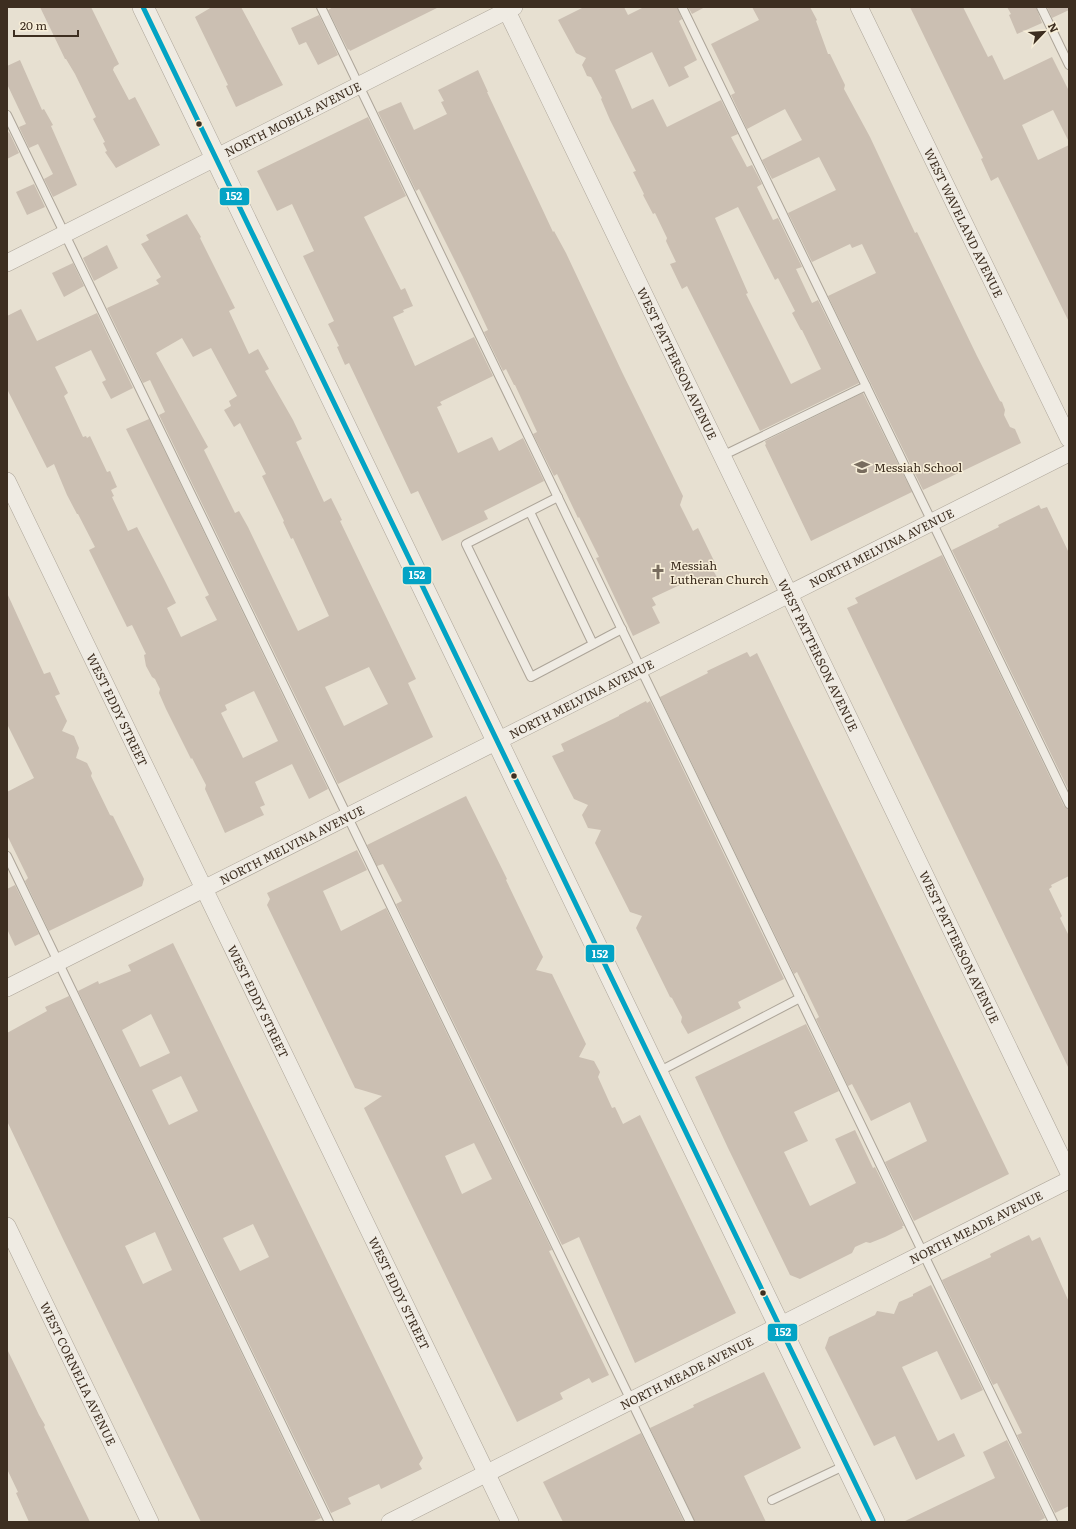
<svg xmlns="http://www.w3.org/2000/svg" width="1076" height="1529" font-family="Literata,serif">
	<rect width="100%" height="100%" fill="#e7e0d1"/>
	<g fill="#cbbfb2" fill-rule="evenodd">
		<path d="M40,7H91L119,64L114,67L113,70L129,100L135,97L160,145L116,168L105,152L107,151L103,143L105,142L93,119L96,117L75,74L66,59H65Z"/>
		<path d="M212,7H241L283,85L236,107L226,86L228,85L195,17Z"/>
		<path d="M333,7H439L350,51L349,49L348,50L328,10Z"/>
		<path d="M584,7H624L628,15L644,7H677L682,19L679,21L697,60L684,67L689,77L669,87L652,52L615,70L632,109L653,99L667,127L721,100L738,134L731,137L747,167L752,165L762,184L757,187L773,220L778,218L802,267L796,269L812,303L818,300L859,383L760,431L687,286L682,289L670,264L676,262L666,241L667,238L655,213L653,214L643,195L644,194L633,172L636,171L610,120L601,99L602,98L591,77L587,76L582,65L586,58L576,53L558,20ZM738,207L775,280L778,278L795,311L792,313L801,330H802L821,369L791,384L746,294L748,293L715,218Z"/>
		<path d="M688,7H705L692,14Z"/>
		<path d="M752,7H810L817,20L816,21L828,54H830L845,85L844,89L870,137L915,233L917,232L977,356L1000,401L1002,402L1005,410L1004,415L1010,427L1015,429L1021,443L923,490L828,296L876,273L862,244L852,248L850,244L812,262L788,213L836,190L819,157L772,179L762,160L802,140L785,109L747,129L731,95L735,93L711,44L759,20Z"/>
		<path d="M910,7H963L988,57L992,55L1004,80L1052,57L1069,91V142L1053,110L1022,125L1038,160L1069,145V322L998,177L991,181L981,159L983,158Z"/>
		<path d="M1007,7H1036L1042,23L1017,34L1009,15L1011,14Z"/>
		<path d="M1047,7H1069V10L1052,18Z"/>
		<path d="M319,15L338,55L318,65L306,42L299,45L291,28Z"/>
		<path d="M20,60L42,110L44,109L53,125L51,126L77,185L53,197L44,179L53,174L38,144L29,148L19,127L26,124L7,84V66Z"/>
		<path d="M478,70L488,92H487L539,202L553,232L554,231L566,253L622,372L683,496L680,505L693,531L698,528L716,565L711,567L717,577L701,584L697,577L652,598L656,605L652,607L660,623L633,636L596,558L599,557L579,517L578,518L557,474L554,476L533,434L537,432L515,385H514L506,369L503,371L484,332L488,330L463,277L419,189L416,191L378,112L401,102L414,130L447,114L441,102L444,101L438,90Z"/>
		<path d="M368,117L406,196L364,217L401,290L405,288L413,306L403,310L404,312L393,317L415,366L474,337L493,376L440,402L442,405L437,407L458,453L492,437L499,451L523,438L544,481L484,511L488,519L442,541L418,491L411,494L349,363L345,365L337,347L339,346L328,324L334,321L303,256L314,251L292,204L277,211L257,171Z"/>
		<path d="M9,132L19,153L7,159V133Z"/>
		<path d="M34,184L45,207L27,215L16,192Z"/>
		<path d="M187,214L201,237L200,238L235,308L229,311L249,354L258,349L269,369L265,371L293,420L302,439L296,442L324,502L331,498L342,520L340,521L416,679L408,683L433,737L338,784L159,415L165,412L150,380L143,383L107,308L159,284L156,280L161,277L141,244L149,240L146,235ZM182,338L193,357L211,348L237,396L229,401L231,406L224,410L234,427L240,423L266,474L262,476L284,521L283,522L291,539L293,538L329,616L298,631L248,527L239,511L235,513L204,450L208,447L156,353ZM369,667L388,704L344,726L325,687Z"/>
		<path d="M107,245L118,268L94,281L83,258Z"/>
		<path d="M73,263L84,286L64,297L52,273Z"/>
		<path d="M21,309L37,341L97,313L133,388L111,399L102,382L106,380L91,350L55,367L68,393L64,396L83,437L86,436L87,438L90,436L107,472L110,471L117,487L111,490L114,496L112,497L128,531L137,527L164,579L176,603L167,608L181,637L217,620L205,597L209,595L126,429L149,419L328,789L309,799L292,764L255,782L265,805L260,807L264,815L225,833L205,789L206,785L192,758L191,759L166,709L159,693L160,689L155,679L152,677L146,666L144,655L146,654L132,625L127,627L89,550L95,547L78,514H77L67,495L54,464L47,468L7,389V316ZM254,691L278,741L243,758L221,713L227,710L225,705Z"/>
		<path d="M863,393L912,492L811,541L765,445L766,444L765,441Z"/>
		<path d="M1039,505L1041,509L1047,507L1069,553V791L952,550L999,527L998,525Z"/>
		<path d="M942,555L1064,806L1069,809V876L1051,885L1052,887L1049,889L1062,916L1060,918L1069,936V1069L847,608L858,603L855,598Z"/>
		<path d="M7,593L44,674L50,672L60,694L55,696L67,721L62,731L74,736L79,748L76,758L87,763L92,773L91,776L110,815L113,816L144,879L142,886L49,931L25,881L28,878L7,835V792L34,778L7,724Z"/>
		<path d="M747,652L750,657L757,653L1009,1174L914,1221L885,1162L927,1141L910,1102L871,1121L852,1084L848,1086L816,1019L819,1017L800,978L797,972L794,974L660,697L708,673L707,671Z"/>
		<path d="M646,701L647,703L650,701L784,979L738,1002L741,1008L688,1034L681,1022L682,1017L672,998L670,997L636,928L642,916L630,912L595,843L601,830L588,828L582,815L588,805L574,799L552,756L564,751L561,744L619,716V715Z"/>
		<path d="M466,796L507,879L506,880L543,957L536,970L552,974L586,1044L579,1057L594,1061L600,1072L598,1077L612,1108L615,1107L623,1124L640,1115L736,1313L635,1363L579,1237L562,1245L396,904L402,901L383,864L377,866L367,845Z"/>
		<path d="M357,850L367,870L323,891L341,931L386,908L552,1250L549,1251L609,1375L592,1383L589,1378L560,1393L563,1399L517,1422L364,1108L382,1096L355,1088L267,905L270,899L267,893ZM474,1143L492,1179L462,1194L445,1156Z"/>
		<path d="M15,885L39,934L15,946L7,929V889Z"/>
		<path d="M173,943L423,1458L419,1464L422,1469L381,1489L379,1484L348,1498L351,1504L331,1513L78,991L98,981L99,984L131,971L128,965ZM151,1014L170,1053L140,1067L122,1030ZM181,1076L198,1111L169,1125L152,1090ZM253,1224L269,1257L240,1271L223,1238Z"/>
		<path d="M69,996L321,1518L312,1522H201L62,1237L7,1121V1033L47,1011L45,1007ZM155,1232L172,1270L143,1284L125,1246Z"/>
		<path d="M806,1024L839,1091L794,1112L808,1141L784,1152L810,1206L856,1183L835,1139L855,1130L873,1168L875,1167L904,1226H902L903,1228L885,1237L870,1243L866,1242L855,1247L852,1253L800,1279L790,1275L728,1148L695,1077Z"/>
		<path d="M1029,1235L1032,1241L1040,1237L1069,1302V1506L1055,1513L1017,1435L1022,1433L997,1383L993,1385L942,1280L991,1257L990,1254Z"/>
		<path d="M931,1285L983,1390L961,1400L937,1351L902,1367L938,1441L954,1433L965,1456L916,1480L895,1436L874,1446L825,1348L829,1337L875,1315L877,1311L894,1314L899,1302L913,1296V1294Z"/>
		<path d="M7,1349L39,1415L45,1425L44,1427L90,1522H29L16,1493L18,1492L7,1469Z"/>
		<path d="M764,1372L801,1448L744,1476L766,1522H695L650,1428L694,1407L693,1405Z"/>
		<path d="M641,1433L684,1522H563L543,1482Z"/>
		<path d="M1007,1440L1045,1518L1037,1522H903L995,1478L983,1452Z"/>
	</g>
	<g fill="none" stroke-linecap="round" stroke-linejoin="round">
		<defs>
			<g id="service">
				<path d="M321,7L1053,1522"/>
				<path d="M682,7L1069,804"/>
				<path d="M1041,7L1069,65"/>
				<path d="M7,115L690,1522"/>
				<path d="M722,456L866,386"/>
				<path d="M558,497L466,544L531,677L622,629"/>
				<path d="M530,512L593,644"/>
				<path d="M7,856L329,1522"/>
				<path d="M658,1072L800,998"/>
				<path d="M772,1500L846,1465"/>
			</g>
			<g id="minor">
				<path id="s1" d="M505,7L1069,1173"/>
				<path id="s2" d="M859,7L1069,439"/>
				<path id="s3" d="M7,263L514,7"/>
				<path id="s4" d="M7,481L510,1522"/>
				<path id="s5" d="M7,988L1069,453"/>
				<path id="s6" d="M7,1226L150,1522"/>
				<path id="s7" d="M390,1522L1069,1180"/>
			</g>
			<path id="tertiary" d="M143,7L874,1522"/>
		</defs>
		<use href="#service" stroke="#ada599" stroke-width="10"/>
		<use href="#minor" stroke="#ada599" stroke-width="18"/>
		<use href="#tertiary" stroke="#ada599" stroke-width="22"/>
		<use href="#service" stroke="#efebe3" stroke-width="8"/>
		<use href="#minor" stroke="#efebe3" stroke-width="17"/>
		<use href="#tertiary" stroke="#efebe3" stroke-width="21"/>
		<defs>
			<path id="bus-1" d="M143,7L874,1522"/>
		</defs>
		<use href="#bus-1" stroke="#f7eed8" stroke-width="8"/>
		<use href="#bus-1" stroke="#03a3c5" stroke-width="5"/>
	</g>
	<defs>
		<symbol id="school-bare" viewBox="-9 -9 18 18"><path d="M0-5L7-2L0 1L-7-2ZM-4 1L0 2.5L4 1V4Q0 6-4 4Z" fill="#786c5e" stroke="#f7eed8" stroke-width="2.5" paint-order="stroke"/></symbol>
		<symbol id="church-bare" viewBox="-9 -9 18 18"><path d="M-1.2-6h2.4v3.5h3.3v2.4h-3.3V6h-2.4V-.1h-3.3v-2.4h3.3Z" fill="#786c5e" stroke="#f7eed8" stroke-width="2.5" paint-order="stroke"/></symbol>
	</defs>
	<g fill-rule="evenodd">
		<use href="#school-bare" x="851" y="456" width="22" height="22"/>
		<use href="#church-bare" x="647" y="561" width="22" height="22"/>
	</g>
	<g fill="#3d2e20" stroke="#f7eed8" stroke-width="1.5">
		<circle cx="199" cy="124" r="3.5"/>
		<circle cx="514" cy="776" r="3.5"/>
		<circle cx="763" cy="1293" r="3.5"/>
	</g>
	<g text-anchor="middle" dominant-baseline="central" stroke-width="3" stroke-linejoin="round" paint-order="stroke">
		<g font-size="12" fill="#3d2e20" stroke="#f7eed8">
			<text stroke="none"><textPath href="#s3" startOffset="320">NORTH MOBILE AVENUE</textPath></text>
			<text stroke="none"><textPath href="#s2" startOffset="240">WEST WAVELAND AVENUE</textPath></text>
			<text stroke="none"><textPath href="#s1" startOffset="396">WEST PATTERSON AVENUE</textPath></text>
			<text stroke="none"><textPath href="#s5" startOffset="979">NORTH MELVINA AVENUE</textPath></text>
			<text stroke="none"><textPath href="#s1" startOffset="720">WEST PATTERSON AVENUE</textPath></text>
			<text stroke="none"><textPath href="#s5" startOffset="643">NORTH MELVINA AVENUE</textPath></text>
			<text stroke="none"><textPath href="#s4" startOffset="254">WEST EDDY STREET</textPath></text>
			<text stroke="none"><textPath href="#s5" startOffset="319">NORTH MELVINA AVENUE</textPath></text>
			<text stroke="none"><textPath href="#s1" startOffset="1044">WEST PATTERSON AVENUE</textPath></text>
			<text stroke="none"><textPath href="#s4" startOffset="578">WEST EDDY STREET</textPath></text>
			<text stroke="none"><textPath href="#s7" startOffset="656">NORTH MEADE AVENUE</textPath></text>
			<text stroke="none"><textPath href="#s4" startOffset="902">WEST EDDY STREET</textPath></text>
			<text stroke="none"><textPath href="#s7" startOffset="332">NORTH MEADE AVENUE</textPath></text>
			<text stroke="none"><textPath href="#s6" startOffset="164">WEST CORNELIA AVENUE</textPath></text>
		</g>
		<g font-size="12" fill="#3d2e20" stroke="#f7eed8" text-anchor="start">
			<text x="874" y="467">Messiah School</text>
			<text x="670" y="565">Messiah<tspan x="670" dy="14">Lutheran Church</tspan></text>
		</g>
	</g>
	<g stroke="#f7eed8" stroke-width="1.5">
		<rect x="219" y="187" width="31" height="19" rx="4" fill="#03a3c5"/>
		<rect x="402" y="566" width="30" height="19" rx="4" fill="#03a3c5"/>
		<rect x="585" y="944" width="30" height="19" rx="4" fill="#03a3c5"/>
		<rect x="767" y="1323" width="31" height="19" rx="4" fill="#03a3c5"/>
	</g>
	<g font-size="11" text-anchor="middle" font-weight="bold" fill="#fff">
		<text x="234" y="200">152</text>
		<text x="417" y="579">152</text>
		<text x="600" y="958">152</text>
		<text x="783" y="1336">152</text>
	</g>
	<rect width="1076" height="1529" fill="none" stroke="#3d2e20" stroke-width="16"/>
	<g transform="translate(1044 32) rotate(65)" stroke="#f7eed8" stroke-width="3" paint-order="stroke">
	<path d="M0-3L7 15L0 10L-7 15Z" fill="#3d2e20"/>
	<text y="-6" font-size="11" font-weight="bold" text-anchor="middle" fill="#3d2e20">N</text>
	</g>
	<path d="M14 30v6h64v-6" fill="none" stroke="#3d2e20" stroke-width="2"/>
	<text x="20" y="30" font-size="12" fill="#3d2e20" stroke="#f7eed8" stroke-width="3" paint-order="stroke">20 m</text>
</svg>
